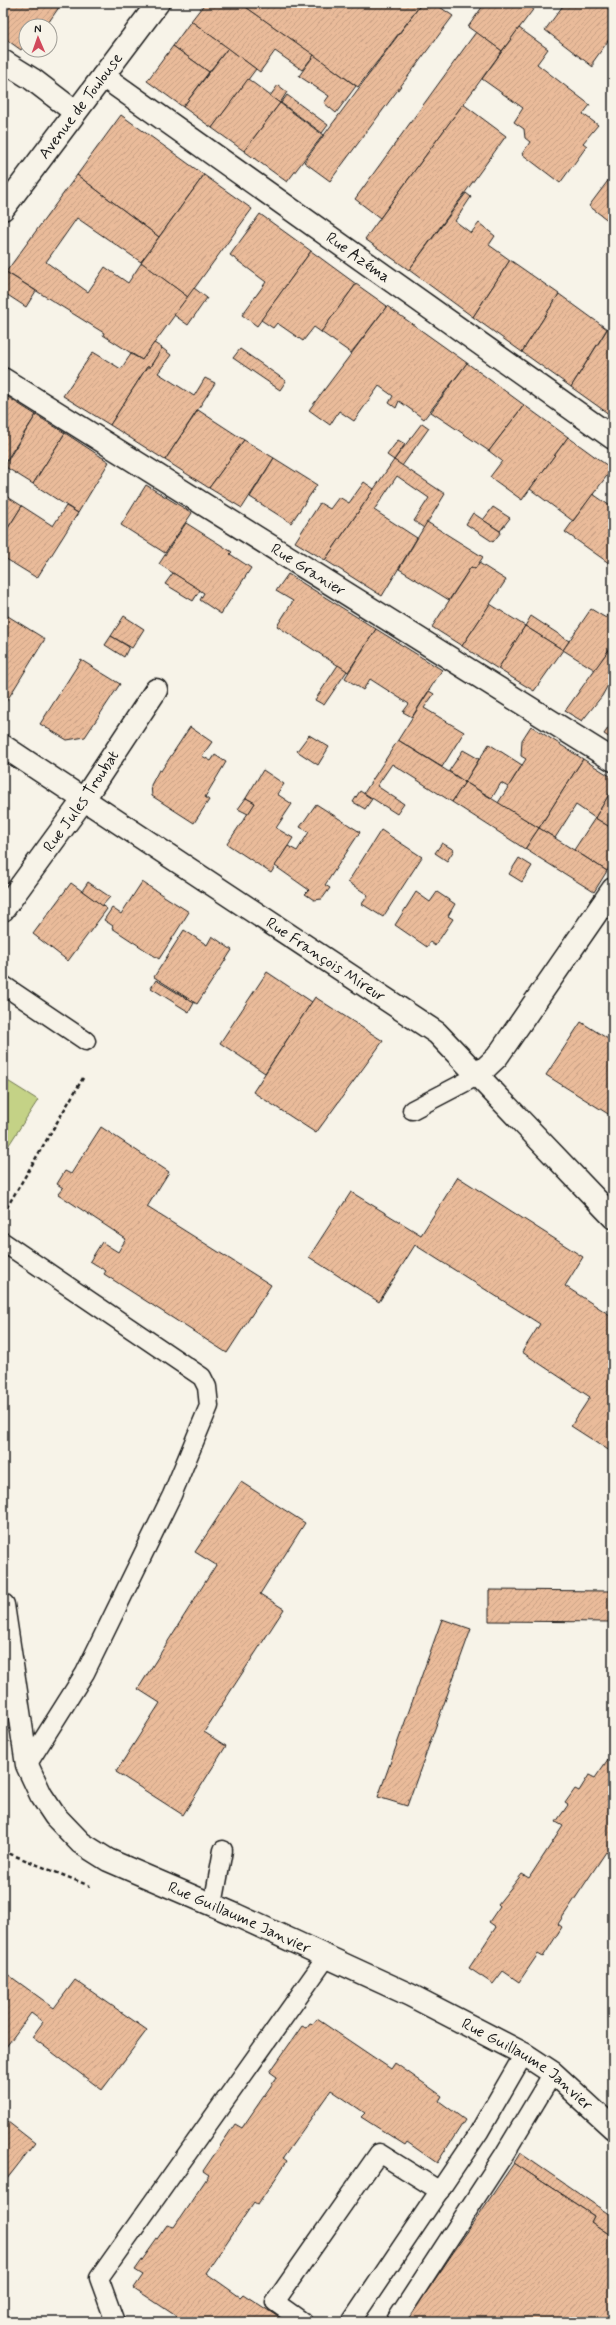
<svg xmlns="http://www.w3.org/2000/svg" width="616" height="2325" font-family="Mynerve,sans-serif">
	<defs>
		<pattern id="building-hatch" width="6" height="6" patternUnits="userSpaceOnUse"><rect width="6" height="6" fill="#eabb9a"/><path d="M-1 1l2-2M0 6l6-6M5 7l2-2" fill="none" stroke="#c8a084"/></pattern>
	</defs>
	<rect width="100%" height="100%" fill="#f7f3e8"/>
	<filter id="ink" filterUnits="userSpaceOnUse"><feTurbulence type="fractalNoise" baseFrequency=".025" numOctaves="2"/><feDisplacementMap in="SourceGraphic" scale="8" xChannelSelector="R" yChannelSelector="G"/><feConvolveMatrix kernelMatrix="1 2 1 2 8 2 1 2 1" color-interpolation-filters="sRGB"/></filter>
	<g filter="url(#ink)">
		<path fill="#c4d286" stroke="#707751" d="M3,1078L38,1100L3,1154Z"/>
		<g fill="url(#building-hatch)" stroke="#1c1c1c">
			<path d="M3,3H62L46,26L38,23L37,26H26V42L21,50L3,37Z"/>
			<path d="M240,3H422L358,87Z"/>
			<path d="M240,3L314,55L302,70L275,51L260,72L191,21L205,3Z"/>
			<path d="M422,3H434L453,16L330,181L304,162Z"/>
			<path d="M485,3H538L502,51L468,27Z"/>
			<path d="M565,3H613V34L593,62V67L545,30Z"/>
			<path d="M191,21L228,48L209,72L173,46Z"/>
			<path d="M519,28L548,49L537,64L590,105L583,114L598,125L583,143L587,146L560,183L522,154L530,142L525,138L524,129L514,122L523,108L482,79Z"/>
			<path d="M476,32L502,51L380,218L355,199Z"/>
			<path d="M173,46L209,72L183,107L147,81Z"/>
			<path d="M228,48L256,69L212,128L183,107Z"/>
			<path d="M314,55L356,86L336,113L324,103L329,96L299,76Z"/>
			<path d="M248,79L280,103L244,151L212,128Z"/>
			<path d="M278,85L287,92L280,103L270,96Z"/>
			<path d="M287,95L328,125L322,133L281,103Z"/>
			<path d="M280,103L323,135L287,182L244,151Z"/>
			<path d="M463,104L506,136L409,270L365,239Z"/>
			<path d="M121,115L204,175L159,237L77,175Z"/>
			<path d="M613,174V224L589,206Z"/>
			<path d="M77,175L159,237L141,262L77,218L46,262L88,292L105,267L128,283L142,262L188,297L142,360L103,335L104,333L6,272Z"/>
			<path d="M204,175L252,209L188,297L141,262Z"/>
			<path d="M466,193L471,197L455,221L471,233L479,223L495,236L489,245L510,260L473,317L409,270Z"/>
			<path d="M260,214L311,251L257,326L242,315L266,282L230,255Z"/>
			<path d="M311,251L356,284L321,332L314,327L303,341L277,323L273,328L261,320Z"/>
			<path d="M510,260L559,294L522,352L473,317Z"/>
			<path d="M6,272L36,291L26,307L3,292V276Z"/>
			<path d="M356,284L387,306L351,353L321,332Z"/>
			<path d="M194,288L207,298L188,325L174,315Z"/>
			<path d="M559,294L607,329L571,387L522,352Z"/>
			<path d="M387,306L467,363L424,419L399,401L396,408L389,403L393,396L379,386L354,421L339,411L330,425L309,410Z"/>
			<path d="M613,320V417L571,387Z"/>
			<path d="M154,343L162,348L150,367H147L110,425L63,396L93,352L121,369L131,354L142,360Z"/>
			<path d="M162,348L171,355L158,373L194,396L205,378L215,383L165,460L110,425L147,367H150Z"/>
			<path d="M240,349L286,381L280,390L233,358Z"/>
			<path d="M467,363L524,405L489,451L431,412Z"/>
			<path d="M3,394L36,415L6,461L3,459Z"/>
			<path d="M524,405L568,437L522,500L490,477L502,461L489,451Z"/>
			<path d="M198,410L244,440L209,488L165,460Z"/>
			<path d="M36,415L65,433L33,484L4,466Z"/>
			<path d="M422,423L429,428L402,466L394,460Z"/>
			<path d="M65,433L109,462L78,513L33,484Z"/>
			<path d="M568,437L612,469L573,521L530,489Z"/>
			<path d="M244,440L274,458L242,508L209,488Z"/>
			<path d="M398,440L405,444L394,460L387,455Z"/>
			<path d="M274,458L317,485L291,523L250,497Z"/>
			<path d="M394,460L445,494L424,528L414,521L429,498L397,476L374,510L417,538L382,596L325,560Z"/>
			<path d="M364,482L374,489L325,560L295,542L320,503L330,509L339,497L349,503Z"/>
			<path d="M146,485L192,513L165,553L121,525Z"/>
			<path d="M3,494L22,506L3,536Z"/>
			<path d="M593,494L613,508V566L565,532Z"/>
			<path d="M22,506L53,526L66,506L78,513L37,578L3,557V536Z"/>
			<path d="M493,507L510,518L500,531L483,520Z"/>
			<path d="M473,513L501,532L493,542L466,524Z"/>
			<path d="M427,522L483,557L475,569L471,567L449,600L399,569Z"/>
			<path d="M186,523L232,552L230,554L251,568L221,614L200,600L204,593L159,564Z"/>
			<path d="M479,563L506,580L462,646L432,627L471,567L475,569Z"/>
			<path d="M173,573L200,590L193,601L165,584Z"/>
			<path d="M288,574L376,629L348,672L277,626L293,601L276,591Z"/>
			<path d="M490,604L525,626L498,669L462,646Z"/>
			<path d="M613,608V644L595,670L563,650L591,609L606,618Z"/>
			<path d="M3,613L45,639L6,702L3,700Z"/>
			<path d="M124,616L144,629L132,648L111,636Z"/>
			<path d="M531,616L569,641L563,650L525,626Z"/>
			<path d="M525,626L563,650L534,691L498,669Z"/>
			<path d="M376,629L442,670L412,717L403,712L409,704L370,679L363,690L345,678Z"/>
			<path d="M111,636L129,647L124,657L105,645Z"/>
			<path d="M613,644V676L602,696L582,721L565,711Z"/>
			<path d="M81,660L120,684L85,737L67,740L40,724Z"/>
			<path d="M338,665L347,671L324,705L315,700Z"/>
			<path d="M429,691L434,694L424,708L464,732L442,767L398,740Z"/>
			<path d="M613,721V740L604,734Z"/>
			<path d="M531,726L583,759L539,828L498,803L526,759L521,756L522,740Z"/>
			<path d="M190,727L212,742L202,756L211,761L215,755L226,762L205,797L209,800L194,823L152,796L151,785L159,770L161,771Z"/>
			<path d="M309,735L329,747L318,765L297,751Z"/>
			<path d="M398,740L465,782L452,802L392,764L377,786L404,804L397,814L364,793Z"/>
			<path d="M489,744L522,765L508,787L501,783L492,798L465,782Z"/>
			<path d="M463,750L479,759L465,782L449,771Z"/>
			<path d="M583,759L613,778V788L595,818L576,805L555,838L539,828Z"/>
			<path d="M263,770L284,784L277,794L292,804L276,828L293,838L271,873L227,844L255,803L246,798Z"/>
			<path d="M465,782L539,828L525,849L452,802Z"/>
			<path d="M613,788V829L595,818Z"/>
			<path d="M360,791L372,799L365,809L353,802Z"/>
			<path d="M246,798L255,803L248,814L238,809Z"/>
			<path d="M316,804L360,832L325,885L330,888L322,899L314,900L305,894L309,890L275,866L288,846L297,851L309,832L300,827Z"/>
			<path d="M3,808L7,811L3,816Z"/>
			<path d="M595,818L613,829V863L607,871L574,850Z"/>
			<path d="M539,828L607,871L594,892L525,849Z"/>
			<path d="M381,830L422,857L383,917L362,904L368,895L348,882Z"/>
			<path d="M442,843L454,850L447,861L435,853Z"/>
			<path d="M519,858L532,866L522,882L509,874Z"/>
			<path d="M88,882L110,897L102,906L82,891Z"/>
			<path d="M142,882L189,912L159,959L112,928L113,926L104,920L112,908L121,914Z"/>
			<path d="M71,883L107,909L68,961L33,934Z"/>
			<path d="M416,892L430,902L437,892L455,904L448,916L453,919L435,946L430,942L427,947L395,925Z"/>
			<path d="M184,930L207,945L212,936L232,950L197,1004L154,977Z"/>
			<path d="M267,972L312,1002L265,1073L220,1043Z"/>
			<path d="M156,980L194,1003L189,1012L151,988Z"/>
			<path d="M315,997L383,1041L316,1133L253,1092Z"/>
			<path d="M581,1022L613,1042V1117L546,1075Z"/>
			<path d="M101,1127L169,1172L147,1207L271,1285L227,1353L104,1274L106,1271L90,1261L102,1242L118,1252L126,1239L58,1194L63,1188L57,1184L65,1171L71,1174Z"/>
			<path d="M458,1177L583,1257L565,1286L613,1317V1453L571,1426L590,1397L522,1352L540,1324L415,1245L379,1302L309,1257L351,1192L421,1235Z"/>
			<path d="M241,1482L305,1523L260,1594L284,1609L204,1732L226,1746L183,1815L116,1772L160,1703L138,1689L216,1565L195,1552Z"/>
			<path d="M489,1590L611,1591V1622L489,1621Z"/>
			<path d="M442,1619L471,1629L407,1806L378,1797Z"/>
			<path d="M613,1752V1851L610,1855L606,1852L558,1924L562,1927L543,1957L538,1954L519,1982L503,1971L493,1984L469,1968L496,1927L489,1922L500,1906L498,1904L522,1874L529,1878L563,1826L556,1822L568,1805L565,1803L575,1789L579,1791L589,1775L595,1778Z"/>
			<path d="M3,1971L54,2008L75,1980L147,2030L102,2090L32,2037L43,2022L31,2013L3,2051Z"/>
			<path d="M317,2019L391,2069L395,2063L442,2096L439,2101L465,2120L437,2163L407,2142L405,2145L361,2117L365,2113L331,2090L283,2158L287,2161L258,2205L254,2202L206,2273L240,2297L243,2294L286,2322H185L134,2288L143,2275L135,2270L167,2225L174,2227L209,2175L203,2171L235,2124L242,2128L277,2077L270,2072L302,2026L306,2028L310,2023L313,2024Z"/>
			<path d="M3,2118L35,2143L3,2184Z"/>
			<path d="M520,2153L613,2217V2237L591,2222L594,2216L514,2163Z"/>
			<path d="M514,2163L594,2216L591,2222L613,2237V2322H406Z"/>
		</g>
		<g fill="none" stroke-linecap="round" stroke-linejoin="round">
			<defs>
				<g id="service">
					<path d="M3,985L86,1041"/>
					<path d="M412,1110L477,1076"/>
					<path d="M3,1242L202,1377L207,1387L209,1406L172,1495L85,1673L27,1765"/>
					<path d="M213,1905L223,1850"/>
					<path d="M115,2322L99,2278L326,1958"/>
					<path d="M303,2322L275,2302L379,2153L440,2191"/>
					<path d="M351,2322L479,2132L524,2054"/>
					<path d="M395,2322L505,2153L553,2073"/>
				</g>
				<g id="minor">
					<path d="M3,61L32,79L75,112"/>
					<path id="s1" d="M103,76L613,438"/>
					<path id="s2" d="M3,379L613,760"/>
					<path id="s3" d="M3,746L437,1033L613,1217"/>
					<path id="s4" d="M3,910L84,799L156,690"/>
					<path d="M477,1076L497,1057L613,889"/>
					<path id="s5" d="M3,1605L27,1765L41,1795L55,1816L81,1843L108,1860L236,1915L410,1995L524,2054L553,2073L613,2128"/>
				</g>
				<g id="secondary">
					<path id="s6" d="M3,209L158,3"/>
				</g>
			</defs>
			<use href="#service" stroke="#1c1c1c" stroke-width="21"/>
			<use href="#minor" stroke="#1c1c1c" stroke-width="25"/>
			<use href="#secondary" stroke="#1c1c1c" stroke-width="25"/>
			<g stroke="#1c1c1c" stroke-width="2.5" stroke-dasharray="4 3" stroke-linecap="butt">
				<path d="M3,1214L83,1078"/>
				<path d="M3,1851L90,1886"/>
			</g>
			<use href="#service" stroke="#f7f3e8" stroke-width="18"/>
			<use href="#minor" stroke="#f7f3e8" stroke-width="22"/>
			<use href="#secondary" stroke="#f7f3e8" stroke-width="22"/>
		</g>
	</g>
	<g text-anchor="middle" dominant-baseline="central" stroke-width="3" stroke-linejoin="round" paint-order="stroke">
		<g font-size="16" fill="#1c1c1c" stroke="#f7f3e8">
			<text stroke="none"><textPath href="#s6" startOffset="129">Avenue de Toulouse</textPath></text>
			<text stroke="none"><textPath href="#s1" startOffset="313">Rue Azéma</textPath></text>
			<text stroke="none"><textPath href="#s2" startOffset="360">Rue Granier</textPath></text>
			<text stroke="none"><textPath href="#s4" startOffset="134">Rue Jules Troubat</textPath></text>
			<text stroke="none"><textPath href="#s3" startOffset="387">Rue François Mireur</textPath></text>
			<text stroke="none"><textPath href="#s5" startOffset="433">Rue Guillaume Janvier</textPath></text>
			<text stroke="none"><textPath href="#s5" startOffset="757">Rue Guillaume Janvier</textPath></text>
		</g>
	</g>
	<rect width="616" height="2325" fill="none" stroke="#f7f3e8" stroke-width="16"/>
	<rect x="8" y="8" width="600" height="2309" fill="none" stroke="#1c1c1c" stroke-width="1.5" filter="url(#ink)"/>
	<g transform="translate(38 38) rotate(358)"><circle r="19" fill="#f7f3e8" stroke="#9f9d96"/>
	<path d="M0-3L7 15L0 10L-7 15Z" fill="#d1495b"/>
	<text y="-6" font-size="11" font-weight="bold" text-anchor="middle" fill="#1c1c1c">N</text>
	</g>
</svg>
